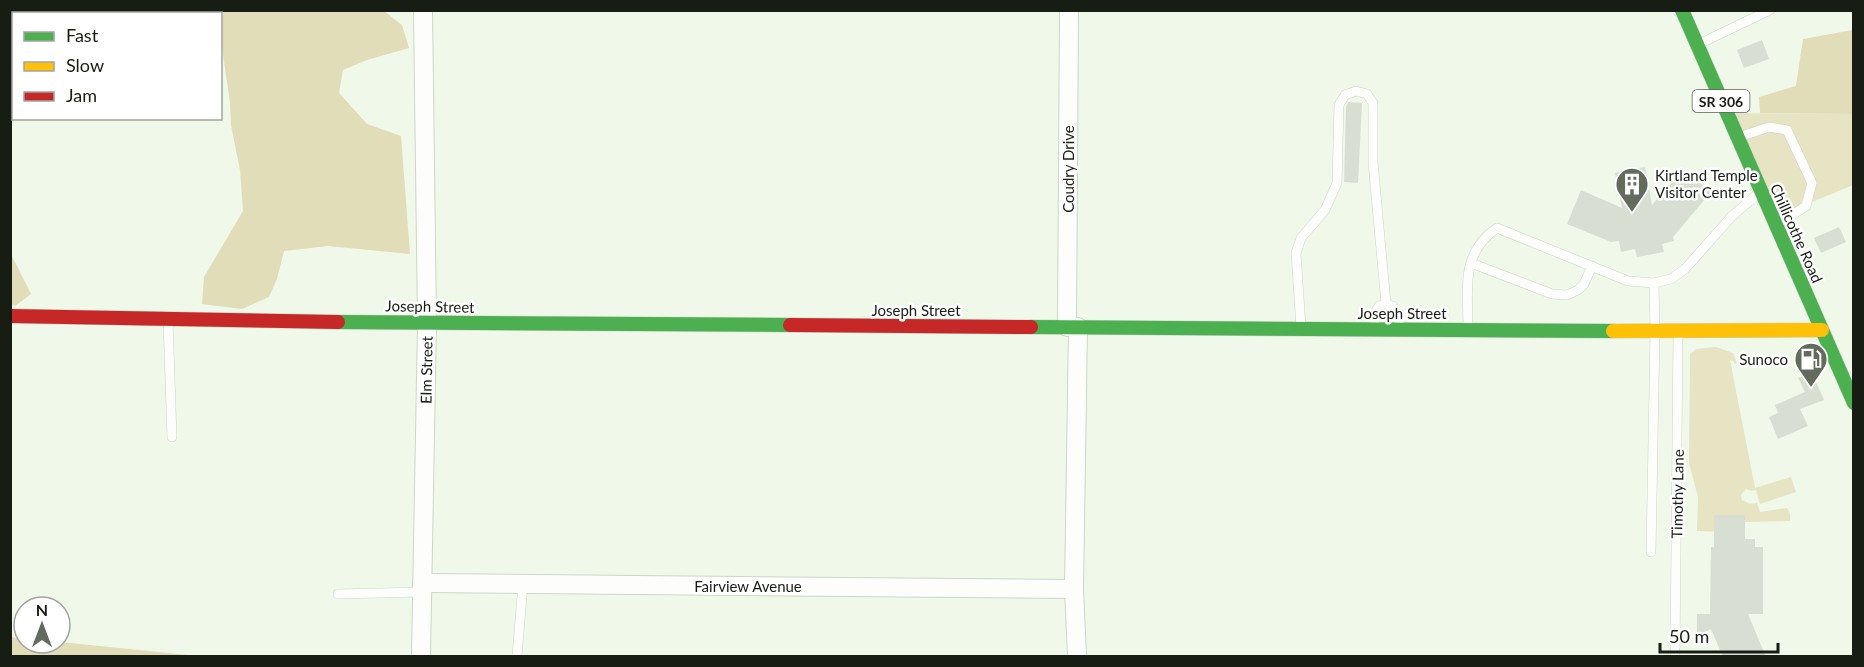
<svg xmlns="http://www.w3.org/2000/svg" width="1864" height="667" font-family="Lato,sans-serif">
	<rect width="100%" height="100%" fill="#eff8e9"/>
	<g fill="#e7e4c3">
		<path d="M1731,113L1853,114V185L1779,216Z"/>
		<path d="M1716,347L1733,353L1737,363L1735,364L1733,361L1730,360L1755,488L1791,477L1796,492L1760,504L1756,490L1752,491L1746,489L1741,495L1742,500L1750,504L1757,503L1760,512L1787,508L1790,514V521L1745,522V515H1714V529H1722V532L1697,531L1698,497L1689,463L1690,354L1696,349Z"/>
	</g>
	<g fill="#e1ddb9">
		<path d="M132,11L134,13L18,14V11Z"/>
		<path d="M215,11H384L402,25L409,48L367,60L343,70L339,93L367,124L401,136L410,254L328,246L284,251L277,279L269,297L242,309L202,304L204,277L243,211L240,170L231,125L230,103L221,41L220,14L215,13Z"/>
		<path d="M1853,30V114L1760,113L1759,97L1796,86L1803,39Z"/>
		<path d="M10,252L31,294L15,306L11,305Z"/>
		<path d="M11,637L24,639V643L60,642L198,656H11Z"/>
	</g>
	<g fill="#d9ded2">
		<path d="M1762,40L1769,59L1744,68L1737,50Z"/>
		<path d="M1348,102L1362,103L1358,183L1344,182L1346,107Z"/>
		<path d="M1645,167L1652,205L1683,169L1711,192L1673,237L1674,241L1662,244L1664,252L1637,257L1635,249L1621,252L1619,241L1611,242L1567,224L1581,190L1622,208L1615,173Z"/>
		<path d="M1839,227L1846,242L1821,253L1814,238Z"/>
		<path d="M1812,373L1824,400L1800,409L1808,426L1778,439L1769,417L1778,413L1775,405L1805,392L1798,378Z"/>
		<path d="M1714,515H1745V539H1755V547H1763V614H1748L1766,657H1723L1711,629L1697,636V614H1710L1711,547H1714Z"/>
	</g>
	<g fill="none" stroke-linecap="round" stroke-linejoin="round">
		<defs>
			<g id="lane">
				<path d="M1701,43L1770,10"/>
				<path d="M1742,136L1769,127L1787,130L1812,183L1806,206L1778,224"/>
				<path d="M1471,263L1552,294L1567,295L1578,290L1584,284L1592,266"/>
				<path d="M168,321L172,437"/>
				<path d="M1301,327L1296,253L1301,238L1325,210L1337,183L1339,105L1345,95L1356,91L1367,94L1373,103V162L1386,304"/>
				<path d="M1375,327V313L1379,306L1386,304L1393,306L1396,312L1400,326"/>
				<path d="M1468,328C1468,289 1460,253 1497,228L1628,281L1654,283L1671,279L1685,269L1732,216L1759,193"/>
				<path d="M1651,552L1655,331L1654,283"/>
				<path d="M338,594L422,592"/>
				<path d="M517,656L523,584"/>
				<path d="M1675,656L1678,334"/>
			</g>
			<g id="street">
				<path d="M1067,327L1069,10"/>
				<path d="M422,583L1074,589"/>
				<path d="M421,656L427,323L423,10"/>
				<path d="M1077,656L1074,589L1078,327"/>
			</g>
			<g id="fast">
				<path d="M1682,10L1854,403"/>
				<path d="M338,322L790,325"/>
				<path d="M1031,327L1613,331"/>
			</g>
			<path id="slow" d="M1613,331L1822,330"/>
			<g id="jam">
				<path d="M10,316L338,322"/>
				<path d="M790,325L1031,327"/>
			</g>
		</defs>
		<use href="#lane" stroke="#ced5c9" stroke-width="10"/>
		<use href="#street" stroke="#ced5c9" stroke-width="20"/>
		<use href="#fast" stroke="#ced5c9" stroke-width="15"/>
		<use href="#slow" stroke="#ced5c9" stroke-width="15"/>
		<use href="#jam" stroke="#ced5c9" stroke-width="15"/>
		<use href="#lane" stroke="#fdfefc" stroke-width="9"/>
		<use href="#street" stroke="#fdfefc" stroke-width="18"/>
		<use href="#fast" stroke="#4caf50" stroke-width="14"/>
		<use href="#slow" stroke="#ffc107" stroke-width="14"/>
		<use href="#jam" stroke="#c62828" stroke-width="14"/>
	</g>
	<defs>
		<symbol id="building-pin" viewBox="-11 -11 22 30"><path d="M0 17L-7.5 6A9.5 9.5 0 1 1 7.5 6Z" fill="#636a5e" stroke="#fff"/><path d="M-4-6H4V6H1V3H-1V6H-4ZM-2.5-4.3h1.7v1.8h-1.7ZM.8-4.3h1.7v1.8H.8ZM-2.5-1h1.7V.8h-1.7ZM.8-1h1.7V.8H.8Z" fill="#fff"/></symbol>
		<symbol id="fuel-pin" viewBox="-11 -11 22 30"><path d="M0 17L-7.5 6A9.5 9.5 0 1 1 7.5 6Z" fill="#636a5e" stroke="#fff"/><path d="M-5.5-6h7V0h2V4h1.3V-2.5L3-4.5l.8-.8L6-3V5H2.5V1h-1V6h-7ZM-4.2-4.7v3.2H.2V-4.7Z" fill="#fff"/></symbol>
	</defs>
	<g fill-rule="evenodd">
		<use href="#building-pin" x="1613" y="165" width="38" height="52"/>
		<use href="#fuel-pin" x="1792" y="340" width="38" height="52"/>
	</g>
	<g text-anchor="middle" dominant-baseline="central" stroke-width="5" stroke-linejoin="round" paint-order="stroke">
		<rect fill="#fff" stroke="#5d615a" stroke-width="1.5" x="1692.5" y="90" width="57" height="22" rx="4.5"/>
		<g font-size="14" font-weight="bold" fill="#171d13">
			<text x="1721" y="101">SR 306</text>
		</g>
		<g font-size="15" fill="#171d13" stroke="#fff">
			<text transform="translate(1068 169) rotate(-90)">Coudry Drive</text>
			<text transform="translate(1797 233) rotate(66)">Chillicothe Road</text>
			<text transform="translate(430 306) rotate(1)">Joseph Street</text>
			<text x="916" y="310">Joseph Street</text>
			<text x="1402" y="313">Joseph Street</text>
			<text transform="translate(426 370) rotate(-89)">Elm Street</text>
			<text transform="translate(1677 494) rotate(-89)">Timothy Lane</text>
			<text x="748" y="586">Fairview Avenue</text>
		</g>
		<g font-size="15" fill="#171d13" stroke="#fff" text-anchor="start">
			<text x="1655" y="175">Kirtland Temple<tspan x="1655" dy="17">Visitor Center</tspan></text>
			<text x="1788" y="359" text-anchor="end">Sunoco</text>
		</g>
	</g>
	<rect width="1864" height="667" fill="none" stroke="#171d13" stroke-width="24"/>
	<rect x="12" y="12" width="210" height="108" fill="#ffffff" stroke="#a2a5a1" stroke-width="1.5"/>
	<rect x="24" y="32" width="30" height="9" fill="#4caf50" stroke="#a2a5a1" stroke-width="1.5"/>
	<text x="66" y="42" font-size="18" fill="#171d13">Fast</text>
	<rect x="24" y="62" width="30" height="9" fill="#ffc107" stroke="#a2a5a1" stroke-width="1.5"/>
	<text x="66" y="72" font-size="18" fill="#171d13">Slow</text>
	<rect x="24" y="92" width="30" height="9" fill="#c62828" stroke="#a2a5a1" stroke-width="1.5"/>
	<text x="66" y="102" font-size="18" fill="#171d13">Jam</text>
	<g transform="translate(42 625)"><circle r="28" fill="#ffffff" stroke="#a2a5a1" stroke-width="1.5"/>
	<path d="M0-4.5L10 22L0 15L-10 22Z" fill="#636a5e"/>
	<text y="-9" font-size="16" font-weight="bold" text-anchor="middle" fill="#171d13">N</text>
	</g>
	<path d="M1660 643v9h118v-9" fill="none" stroke="#171d13" stroke-width="3"/>
	<text x="1669" y="643" font-size="18" fill="#171d13" stroke="#ffffff" stroke-width="4.5" paint-order="stroke">50 m</text>
</svg>
